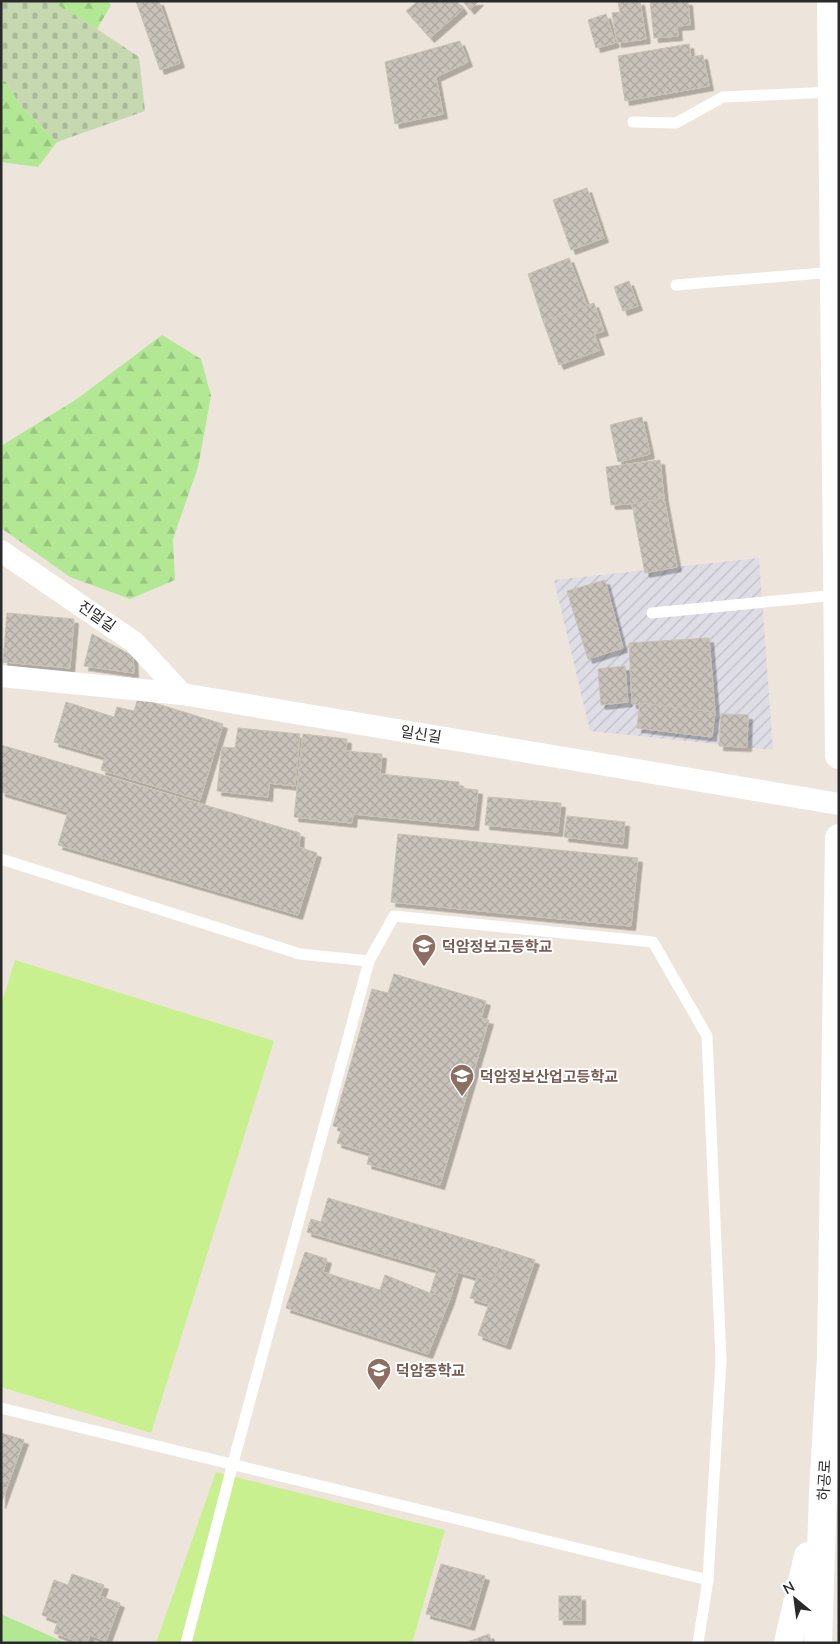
<svg xmlns="http://www.w3.org/2000/svg" width="840" height="1644" font-family="Mulish,'Noto Sans KR',sans-serif">
	<defs>
		<pattern id="industrial-furrows" width="10" height="10" patternUnits="userSpaceOnUse" patternTransform="scale(1.25)"><rect width="10" height="10" fill="#dedce5"/><path d="M-1 1l2-2M0 10L10 0M9 11l2-2" fill="none" stroke="#bfbdc5"/></pattern>
		<pattern id="forest-firs" width="22" height="20" patternUnits="userSpaceOnUse" patternTransform="scale(1.25)"><rect width="22" height="20" fill="#b2e893"/><path d="M5 1l3.5 6h-7zM16 11l3.5 6h-7z" fill="#99c77f"/></pattern>
		<pattern id="cemetery-stones" width="16" height="16" patternUnits="userSpaceOnUse" patternTransform="scale(1.25)"><rect width="16" height="16" fill="#c5d8b0"/><path d="M2 7V4a2 2 0 0 1 4 0v3zM10 15v-3a2 2 0 0 1 4 0v3z" fill="#a9ba98"/></pattern>
		<pattern id="building-cross-hatch" width="8" height="8" patternUnits="userSpaceOnUse" patternTransform="scale(1.25)"><rect width="8" height="8" fill="#c8c2ba"/><path d="M0 0l8 8M0 8l8-8" fill="none" stroke="#aca7a0"/></pattern>
		<filter id="shadow"><feDropShadow dx="4.5" dy="4.5" stdDeviation="0" flood-color="#0004"/></filter>
	</defs>
	<rect width="100%" height="100%" fill="#ede5db"/>
	<path fill="url(#industrial-furrows)" d="M759,558L773,750L590,731L554,580Z"/>
	<path fill="#b2e893" d="M1,1614L66,1643H1Z"/>
	<g fill="url(#forest-firs)">
		<path d="M51,1H108L111,5L97,29Z"/>
		<path d="M1,79L6,82L21,106L57,142L38,167L1,162Z"/>
		<path d="M162,335L201,359L211,396L198,467L173,539L175,580L130,599L70,577L1,528V446L77,399Z"/>
	</g>
	<path fill="url(#cemetery-stones)" d="M1,1H51L97,29L139,57L145,111L57,142L21,106L6,82L1,79Z"/>
	<g fill="#c9f08e">
		<path d="M15,960L274,1041L151,1433L1,1387V1005Z"/>
		<path d="M216,1472L445,1530L412,1643H156Z"/>
	</g>
	<g fill="url(#building-cross-hatch)" stroke="#c8c1b4" filter="url(#shadow)">
		<path d="M136,1H159L180,63L160,70Z"/>
		<path d="M418,1H457L463,9L430,38L406,11Z"/>
		<path d="M463,1H479L470,10Z"/>
		<path d="M624,1H640L646,39L617,43L612,13L620,12L618,2Z"/>
		<path d="M650,1H688L690,25L677,26L678,36L654,38Z"/>
		<path d="M606,14L615,43L596,48L588,20Z"/>
		<path d="M460,41L468,62L436,77L443,114L395,124L385,62Z"/>
		<path d="M689,44L691,57L703,55L709,86L625,101L618,56Z"/>
		<path d="M587,188L604,238L571,250L553,200Z"/>
		<path d="M569,258L587,306L543,321L528,274Z"/>
		<path d="M629,281L638,306L623,311L614,287Z"/>
		<path d="M594,303L604,331L594,334L600,350L559,365L543,321Z"/>
		<path d="M642,417L650,454L618,462L610,425Z"/>
		<path d="M660,460L664,498L632,504L611,505L606,467Z"/>
		<path d="M664,498L677,567L645,573L632,504Z"/>
		<path d="M605,580L623,648L588,659L567,591Z"/>
		<path d="M7,613L74,619L70,668L3,662Z"/>
		<path d="M92,634L133,656L134,673L84,666Z"/>
		<path d="M709,638L715,712L632,704L629,643Z"/>
		<path d="M625,666L628,702L601,705L598,669Z"/>
		<path d="M138,698L223,724L200,800L101,770L105,757L54,742L66,702L114,717L117,707L134,711Z"/>
		<path d="M640,703L715,712L712,737L637,728Z"/>
		<path d="M721,714L748,715L747,747L719,746Z"/>
		<path d="M238,728L300,734L295,786L269,783L268,797L217,791L222,747L235,748Z"/>
		<path d="M303,734L347,739L346,751L382,754L380,774L459,782V788L478,790L474,826L353,814L352,823L294,817Z"/>
		<path d="M1,745L300,833L299,847L317,853L298,915L58,845L68,812L1,792Z"/>
		<path d="M488,797L561,803L558,832L485,825Z"/>
		<path d="M567,816L625,822L623,844L564,837Z"/>
		<path d="M398,834L638,858L631,926L391,902Z"/>
		<path d="M394,974L486,1001L481,1018L489,1020L440,1185L367,1164L370,1153L337,1143L342,1128L333,1126L372,989L388,993Z"/>
		<path d="M328,1198L504,1250L493,1282L458,1272L450,1299L430,1293L437,1270L307,1232L311,1219L321,1222Z"/>
		<path d="M504,1250L535,1260L506,1345L478,1335L489,1304L470,1298L477,1277L493,1282Z"/>
		<path d="M305,1252L327,1259L323,1272L380,1290L385,1275L430,1293L450,1299L428,1354L286,1308Z"/>
		<path d="M1,1433L24,1440L1,1504Z"/>
		<path d="M441,1564L485,1576L470,1626L426,1614Z"/>
		<path d="M72,1574L104,1585L100,1596L120,1603L106,1641L90,1635L87,1643H82L54,1633L58,1621L42,1615L54,1580L68,1585Z"/>
		<rect x="559" y="1596" width="22" height="24"/>
		<path d="M489,1634L492,1643H465Z"/>
	</g>
	<g fill="none" stroke-linecap="round" stroke-linejoin="round">
		<g stroke="#fff" stroke-width="11">
			<path d="M633,122L676,123L723,97L832,92"/>
			<path d="M676,285L834,272"/>
			<path d="M652,613L837,595"/>
			<path d="M1,859L300,954L369,961L394,916L653,942L707,1036L721,1360L708,1580"/>
			<path d="M1,1408L708,1580L698,1643"/>
			<path d="M186,1643L233,1463L369,961"/>
		</g>
		<g stroke="#fff" stroke-width="22">
			<path d="M1,551L134,642L182,694"/>
			<path d="M1,676L182,694L839,804"/>
		</g>
		<g stroke="#fff" stroke-width="28">
			<path d="M831,1L839,755"/>
			<path d="M788,1643L808,1556"/>
			<path d="M818,1643L823,1491L831,1357L839,838"/>
		</g>
	</g>
	<defs>
		<symbol id="school-pin" viewBox="-11 -11 22 30"><path d="M0 17L-7.5 6A9.5 9.5 0 1 1 7.5 6Z" fill="#8d6e63" stroke="#fff"/><path d="M0-5L7-2L0 1L-7-2ZM-4 1L0 2.5L4 1V4Q0 6-4 4Z" fill="#fff"/></symbol>
	</defs>
	<g fill-rule="evenodd">
		<use href="#school-pin" x="410" y="932" width="28" height="38"/>
		<use href="#school-pin" x="448" y="1062" width="28" height="38"/>
		<use href="#school-pin" x="365" y="1356" width="28" height="38"/>
	</g>
	<g text-anchor="middle" dominant-baseline="central" stroke-width="4" stroke-linejoin="round" paint-order="stroke">
		<g font-size="15" fill="#2a2a2a" stroke="#fff">
			<text transform="translate(97 616) rotate(35)">진멀길</text>
			<text transform="translate(421 734) rotate(9)">일신길</text>
			<text transform="translate(824 1480) rotate(-87)">하공로</text>
		</g>
		<g font-size="15" font-weight="bold" fill="#785e54" stroke="#fff" text-anchor="start">
			<text x="442" y="946">덕암정보고등학교</text>
			<text x="480" y="1076">덕암정보산업고등학교</text>
			<text x="396" y="1370">덕암중학교</text>
		</g>
	</g>
	<rect width="840" height="1644" fill="none" stroke="#2a2a2a" stroke-width="5"/>
	<g transform="translate(795 1599) rotate(331)" stroke="#ffffff" stroke-width="4" paint-order="stroke">
	<path d="M0-4L9 19L0 12L-9 19Z" fill="#2a2a2a"/>
	<text y="-8" font-size="14" font-weight="bold" text-anchor="middle" fill="#2a2a2a">N</text>
	</g>
</svg>
